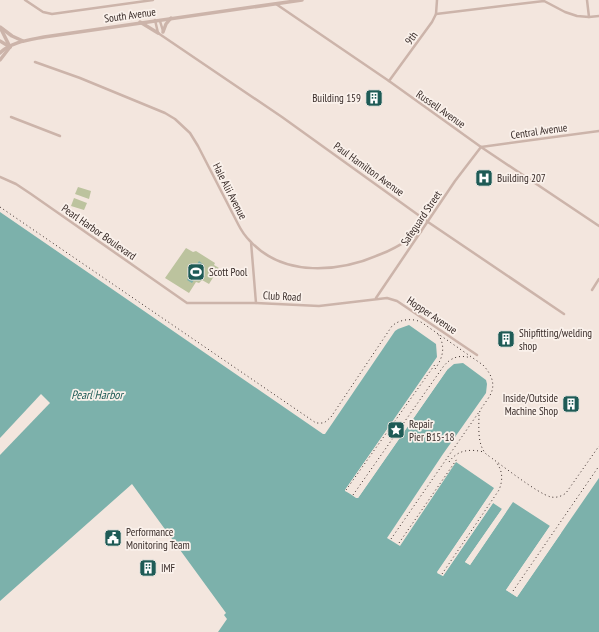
<svg xmlns="http://www.w3.org/2000/svg" width="599" height="632" font-family="'PT Sans Narrow',sans-serif">
	<rect width="100%" height="100%" fill="#f3e6de"/>
	<g fill="#bcc39e">
		<path d="M78,187L91,191L89,199L75,194Z"/>
		<path d="M74,198L87,203L84,210L71,206Z"/>
		<path d="M186,248L193,252L196,251L215,263L214,265L219,268L209,284L202,280L199,283L196,282L189,293L165,278Z"/>
	</g>
	<g fill="#7cb1ab">
		<path d="M0,212L323,434H325L395,331L398,329L409,325L436,344L437,357L345,490V491L358,498L447,370L454,364L463,363L486,380L487,384L486,393L443,454L387,538L400,546L456,462L494,488L437,573L443,576L493,503L502,509L465,562L470,565L513,502L550,526L506,590L517,597L599,478V632H218L227,619L224,615L226,613L132,484L0,601Z"/>
		<path d="M199,261L204,265L192,283L187,280Z"/>
	</g>
	<g fill="#f3e6de">
		<path d="M435,361L436,362L347,490L357,496L446,369L447,370L358,498H356L345,490Z"/>
		<path d="M41,394L50,403L0,455V438Z"/>
		<path d="M487,499L488,500L440,572L442,574L491,502L493,503L443,576L437,572Z"/>
		<path d="M502,509L503,510L468,562H469L505,511L506,512L470,565L465,562Z"/>
		<path d="M550,526L551,527L509,589L517,595L559,532L561,533L517,597L506,590Z"/>
	</g>
	<g fill="none" stroke-linecap="round" stroke-linejoin="round">
		<g stroke="#ccb4aa" stroke-width="2.5">
			<path d="M25,0L43,12L52,14L153,0"/>
			<path d="M587,0L589,17"/>
			<path d="M276,4L389,81L481,147L599,226"/>
			<path d="M436,14L544,1L565,12L577,16L589,17L599,16"/>
			<path d="M155,20L158,33L282,117L428,222L564,314"/>
			<path d="M160,21L163,31"/>
			<path d="M35,62L80,78L165,113L175,119L190,133L198,146L238,224C241,230 245,236 250,241C284,278 340,272 381,254C395,249 408,240 421,232"/>
			<path d="M389,81L432,22L436,14L437,0"/>
			<path d="M11,117L60,136"/>
			<path d="M481,147L599,131"/>
			<path d="M0,177L16,184L31,194L187,303H256L319,306L387,298L397,301L477,355"/>
			<path d="M251,242L256,303"/>
			<path d="M592,290L599,279"/>
			<path d="M376,298L455,181L481,147"/>
		</g>
		<g stroke="#ccb4aa" stroke-width="3.5">
			<path d="M140,22L158,33"/>
			<path d="M0,27L12,36L23,41"/>
			<path d="M1,29L10,47"/>
			<path d="M163,32L166,24L171,18"/>
			<path d="M0,41L10,47"/>
			<path d="M0,53C11,42 29,40 44,37L302,0"/>
			<path d="M0,60L10,47"/>
		</g>
		<g stroke="#392c29" stroke-width="1" stroke-dasharray="1 3" stroke-linecap="butt">
			<path d="M0,207L316,423H324L331,417L392,326C400,319 412,318 421,322L483,365C493,376 497,387 487,400C484,405 480,409 479,414C479,427 477,444 486,454C499,463 538,494 551,497C557,498 562,496 566,493L599,446"/>
			<path d="M435,369C443,358 446,346 438,334"/>
			<path d="M449,462C458,449 471,449 484,452"/>
			<path d="M346,490L436,363"/>
			<path d="M353,495L443,367C450,358 459,354 471,358"/>
			<path d="M391,539L479,412"/>
			<path d="M399,543L457,459"/>
			<path d="M442,574L499,490C503,480 503,471 496,462"/>
			<path d="M513,591L599,466"/>
		</g>
	</g>
	<defs>
		<symbol id="building-square" viewBox="-11 -11 22 22"><rect x="-9" y="-9" width="18" height="18" rx="4" fill="#1e5b56" stroke="#faf1eb"/><path d="M-4-6H4V6H1V3H-1V6H-4ZM-2.5-4.3h1.7v1.8h-1.7ZM.8-4.3h1.7v1.8H.8ZM-2.5-1h1.7V.8h-1.7ZM.8-1h1.7V.8H.8Z" fill="#fff"/></symbol>
		<symbol id="hospital-square" viewBox="-11 -11 22 22"><rect x="-9" y="-9" width="18" height="18" rx="4" fill="#1e5b56" stroke="#faf1eb"/><path d="M-5-5h3v3.5h4V-5h3V5h-3V1.5h-4V5h-3Z" fill="#fff"/></symbol>
		<symbol id="stadium-square" viewBox="-11 -11 22 22"><rect x="-9" y="-9" width="18" height="18" rx="4" fill="#1e5b56" stroke="#faf1eb"/><path d="M0-5a6.5 5 0 1 0 0 10a6.5 5 0 1 0 0-10ZM-3.5-1.8h7v3.6h-7Z" fill="#fff"/></symbol>
		<symbol id="sight-square" viewBox="-11 -11 22 22"><rect x="-9" y="-9" width="18" height="18" rx="4" fill="#1e5b56" stroke="#faf1eb"/><path d="M0-6L1.8-2.2L6-1.7L2.9 1.2L3.7 5.4L0 3.3L-3.7 5.4L-2.9 1.2L-6-1.7L-1.8-2.2Z" fill="#fff"/></symbol>
		<symbol id="civic-square" viewBox="-11 -11 22 22"><rect x="-9" y="-9" width="18" height="18" rx="4" fill="#1e5b56" stroke="#faf1eb"/><path d="M-.6-6.5H3V-4.5H.6V-3L4-1V1h2V6H-6V1h2V-1L-.6-3ZM-1.2 2.5V6h2.4V2.5Z" fill="#fff"/></symbol>
	</defs>
	<g fill-rule="evenodd">
		<use href="#building-square" x="364" y="88" width="20" height="20"/>
		<use href="#hospital-square" x="474" y="168" width="20" height="20"/>
		<use href="#stadium-square" x="186" y="262" width="20" height="20"/>
		<use href="#building-square" x="496" y="329" width="20" height="20"/>
		<use href="#building-square" x="561" y="394" width="20" height="20"/>
		<use href="#sight-square" x="386" y="420" width="20" height="20"/>
		<use href="#civic-square" x="103" y="528" width="20" height="20"/>
		<use href="#building-square" x="138" y="558" width="20" height="20"/>
	</g>
	<g text-anchor="middle" dominant-baseline="central" stroke-width="3.5" stroke-linejoin="round" paint-order="stroke">
		<g font-size="11" fill="#392c29" stroke="#faf1eb">
			<text transform="translate(130 15) rotate(-8)">South Avenue</text>
			<text transform="translate(411 38) rotate(-54)">9th</text>
			<text transform="translate(441 109) rotate(35)">Russell Avenue</text>
			<text transform="translate(539 131) rotate(-8)">Central Avenue</text>
			<text transform="translate(369 169) rotate(36)">Paul Hamilton Avenue</text>
			<text transform="translate(230 191) rotate(63)">Hale Alii Avenue</text>
			<text transform="translate(421 218) rotate(-56)">Safeguard Street</text>
			<text transform="translate(99 232) rotate(35)">Pearl Harbor Boulevard</text>
			<text transform="translate(282 296) rotate(3)">Club Road</text>
			<text transform="translate(432 315) rotate(34)">Hopper Avenue</text>
		</g>
		<g font-size="11" fill="#392c29" stroke="#faf1eb" text-anchor="start">
			<text x="361" y="98" text-anchor="end">Building 159</text>
			<text x="497" y="178">Building 207</text>
			<text x="209" y="272">Scott Pool</text>
			<text x="519" y="333">Shipfitting/welding<tspan x="519" dy="13">shop</tspan></text>
			<text x="558" y="398" text-anchor="end">Inside/Outside<tspan x="558" dy="13">Machine Shop</tspan></text>
			<text x="409" y="424">Repair<tspan x="409" dy="13">Pier B15-18</tspan></text>
			<text x="126" y="532">Performance<tspan x="126" dy="13">Monitoring Team</tspan></text>
			<text x="161" y="568">IMF</text>
		</g>
		<g font-size="12" font-style="italic" fill="#1e5b56" stroke="#faf1eb">
			<text x="97" y="394">Pearl Harbor</text>
		</g>
	</g>
</svg>
